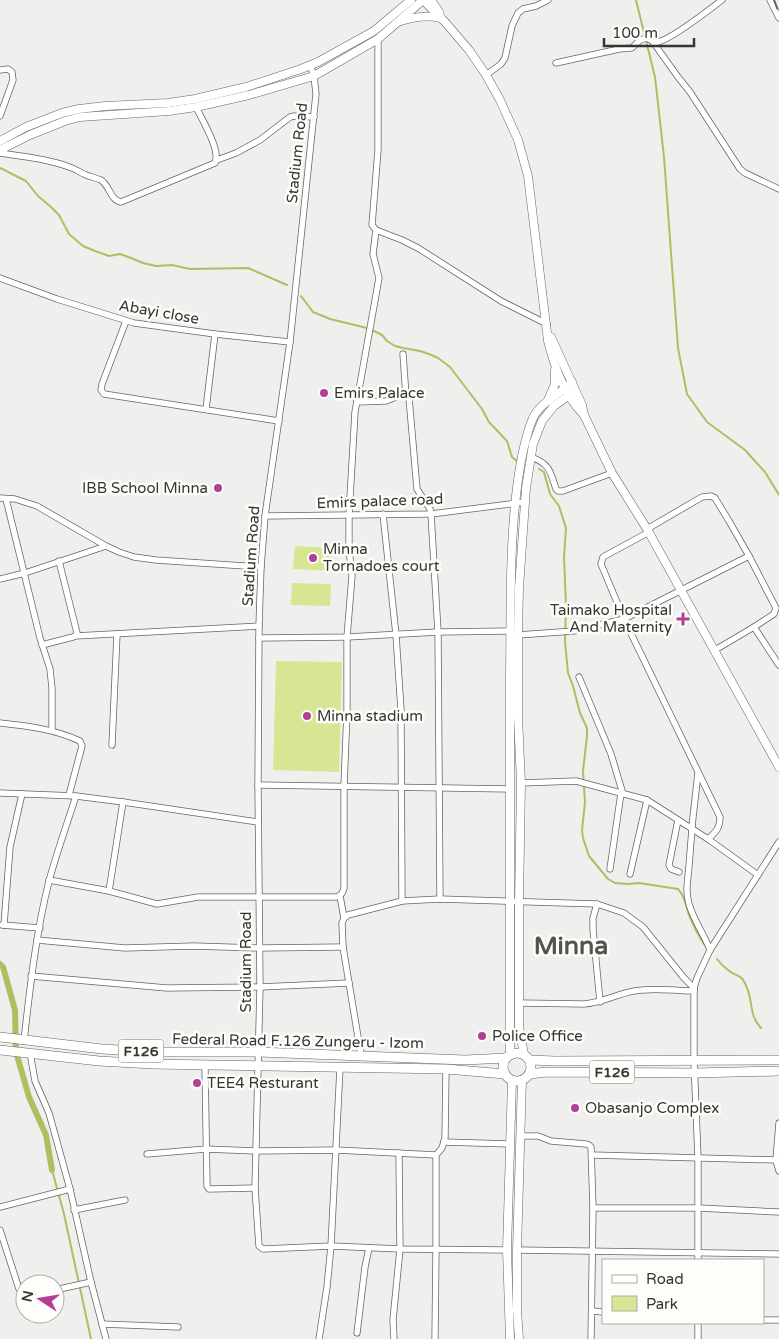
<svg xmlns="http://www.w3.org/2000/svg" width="779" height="1339" font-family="'Varela Round',sans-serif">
	<rect width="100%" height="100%" fill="#eff0ed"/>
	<g fill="#d8e693">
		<path d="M295,546L333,548L331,571L293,569Z"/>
		<path d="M292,583L331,584L330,606L291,605Z"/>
		<path d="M276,661L342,662L339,772L273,770Z"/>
	</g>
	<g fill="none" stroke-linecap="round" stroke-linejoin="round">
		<g stroke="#afbe61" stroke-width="2">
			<path d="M636,0L655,77L664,157L678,348L687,394L707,422L745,450L765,472L779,495"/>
			<path d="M0,168L26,181L38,196L51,207L59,215L69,234L83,246L95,251L109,256L120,254L131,258L143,263L156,266L172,265L190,269L248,268L287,285"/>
			<path d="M301,296L313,312L330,319L367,328"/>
			<path d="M372,330L382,335L387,341L395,346L403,348L420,351L429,354L438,358L450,367L482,409L489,422L507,441L512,457L517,461"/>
			<path d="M539,469L544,472L550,494L559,506L566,528L564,557L566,605L565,642L568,673L573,686L580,713L587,728V736L583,771L585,802L582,830L583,838L589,856L608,879L615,883L628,884L639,883L678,889C685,896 686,906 689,915C693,925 698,935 704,944"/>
			<path d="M717,959C720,963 724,967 728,970C737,978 741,972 747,988C753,1001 749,1016 761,1028"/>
			<path d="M52,1170L64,1214L91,1339"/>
		</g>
		<path stroke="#afbe61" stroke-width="6" d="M0,964L3,967L15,1010L16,1052L29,1097L46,1135L52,1170"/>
		<defs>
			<g id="street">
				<path d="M770,0L779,18"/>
				<path d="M378,39V150L372,225L376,230L402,240L418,248L501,301L547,324"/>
				<path d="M653,42L678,77L690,92L740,169L745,173L779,189"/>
				<path d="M556,63L619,49L631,48L633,47L640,40L647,38C651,40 653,43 658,42C672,39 709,10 722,0"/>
				<path d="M310,65L314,76L316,94L290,342L265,516L261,567L259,626L258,785L260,987L255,1188L259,1246L263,1249L331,1246L400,1249L507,1250"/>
				<path d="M0,70L8,69L12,72L13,80L0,116"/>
				<path d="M486,75L501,64L505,58L512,26L518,13L523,9L536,6L548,0"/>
				<path d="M0,153C24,157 50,159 72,168C77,170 81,173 86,175C91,177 96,178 101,180C110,186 110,200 121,202L215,163C221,150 202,120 196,107"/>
				<path d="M217,160L236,153L260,140L290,117L294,116L314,117"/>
				<path d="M0,278L57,299L134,323L215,334L290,342"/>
				<path d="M126,321L102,384L101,390L104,394L279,421"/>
				<path d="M403,354L406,396"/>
				<path d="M357,402L386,401L401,395L406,396L409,398L417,489L430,509L431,514L438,632L440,899"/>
				<path d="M206,409L215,334"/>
				<path d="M531,457C550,464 550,471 556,489L558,491H563L612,473"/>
				<path d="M0,498L15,499L37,506L106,546L119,552L134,557L156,560L261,567"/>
				<path d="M6,499L40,638L50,669L52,688V730"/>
				<path d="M383,514L396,635L401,710L402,901"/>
				<path d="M265,516L431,514L525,502"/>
				<path d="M647,529L702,497L711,496L715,498L729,521L749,556"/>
				<path d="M649,532L603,557L601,564L624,619L720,817C720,828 716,832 708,839"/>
				<path d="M0,579L25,573L106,546"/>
				<path d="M518,635L574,631L624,619L749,556L776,608L774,614L754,627"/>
				<path d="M75,636L259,626"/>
				<path d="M259,638L347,637L438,632L510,631"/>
				<path d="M42,645L73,637L75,636L77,633L59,561"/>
				<path d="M715,650L754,627L779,665"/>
				<path d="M579,677L611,754L623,794"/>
				<path d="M0,723C28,726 54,729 80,741L82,746L69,795"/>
				<path d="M112,745L117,634"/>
				<path d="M698,773C694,804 691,835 689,866C688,880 685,890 689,904C694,921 704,934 710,950"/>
				<path d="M521,783L576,781L647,800L708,839L758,875"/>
				<path d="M258,785L510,789"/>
				<path d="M0,793L76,796L123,802L258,822"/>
				<path d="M678,820L669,865L671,869L679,872"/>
				<path d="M610,869L621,793"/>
				<path d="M630,874L647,800"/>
				<path d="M49,880L109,891L157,904L198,897H336C341,896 343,893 344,888V786L347,712V637L352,576L349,549V515L355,412L379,278L373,254L376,230"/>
				<path d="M109,891L123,802"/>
				<path d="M340,896L344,918"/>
				<path d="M597,904L593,918V929L600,1002"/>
				<path d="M2,925L40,928"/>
				<path d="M4,925L10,847L22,794"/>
				<path d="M37,940L125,948L194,946L260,948L343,947"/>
				<path d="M31,976L167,988L260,987L349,983"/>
				<path d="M519,1003L584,1004C601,1003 617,994 634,991C654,987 674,991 694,991"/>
				<path d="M24,1041C30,987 36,933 49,881C57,852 67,824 76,796"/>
				<path d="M30,1053L35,1081L49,1113L70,1189L91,1282L106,1339"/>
				<path d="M361,1055L343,947L342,923L344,918L348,915L402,901L440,899L597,904L624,913L643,927L684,978L694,988"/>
				<path d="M205,1066L207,1186L209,1189L255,1188"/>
				<path d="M779,1123L776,1160L779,1171"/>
				<path d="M520,1136H538L551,1141L586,1144L589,1145L591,1147L593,1208L591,1339"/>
				<path d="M444,1142L510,1144"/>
				<path d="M147,1154L206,1149L257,1151L336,1150L436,1155"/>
				<path d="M592,1155L776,1160"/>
				<path d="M0,1207L70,1189"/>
				<path d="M593,1208H698L779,1212"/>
				<path d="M74,1210L125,1200"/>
				<path d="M0,1230L19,1289L22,1293L25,1294"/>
				<path d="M517,1250L779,1254"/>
				<path d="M698,1260V1158L694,1060V988L697,978L710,950L779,842"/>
				<path d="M55,1290L91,1282"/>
				<path d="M592,1311L603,1312"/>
				<path d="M763,1320H779"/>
				<path d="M102,1324L178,1327"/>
				<path d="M357,1333L365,1267L369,1248"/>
				<path d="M319,1339L327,1287L331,1246L340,1068"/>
				<path d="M394,1339L393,1320L400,1249L399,1153"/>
				<path d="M435,1339L436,1249V1155L442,1148L445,1138L446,1069"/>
				<path d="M698,1339V1323"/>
			</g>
			<g id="secondary">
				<path d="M431,0L439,12"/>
				<path d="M401,21C415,17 426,15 441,18"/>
				<path d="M0,141L26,127L62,113L79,109L105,106L168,103L195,99L246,87L301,69L318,62L374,31L411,0"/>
				<path d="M0,150L30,135L65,121L80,117L169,111L196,107L249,95L314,76L378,39L423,0L445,22L469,50L486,75L500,100L518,140L528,176L548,341C555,368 564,395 584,415"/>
				<path d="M551,337L582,405L584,415L612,473L647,529L779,767"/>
				<path d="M548,400L555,384V370"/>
				<path d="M524,1054L519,1027V901L521,783L518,717V635L519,588L526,488L533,444L542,421L554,406L575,391"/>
				<path d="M510,1055C511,927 510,800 510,673C511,609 509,544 518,480C521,459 525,437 533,418C540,403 561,393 572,382"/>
				<path d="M510,1339L507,1250L512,1080"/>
				<path d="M519,1339L517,1310V1250L522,1080"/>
			</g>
			<g id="primary">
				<path d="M0,1037L102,1049L153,1052H258L465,1060L506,1058"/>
				<path d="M0,1050L99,1061L152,1064L446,1069L505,1074"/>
				<circle cx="517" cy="1067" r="14"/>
				<path d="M530,1060L555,1061L779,1060"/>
				<path d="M530,1074L546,1072L695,1073L779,1071"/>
			</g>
		</defs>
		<use href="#street" stroke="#646562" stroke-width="7"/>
		<use href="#secondary" stroke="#646562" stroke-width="9"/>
		<use href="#primary" stroke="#646562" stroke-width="10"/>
		<use href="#street" stroke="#fff" stroke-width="5.5"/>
		<use href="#secondary" stroke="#fff" stroke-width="8"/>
		<use href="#primary" stroke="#fff" stroke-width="9"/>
		<path stroke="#656563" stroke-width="2" stroke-dasharray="10 5" stroke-linecap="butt" d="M774,0L779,13"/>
	</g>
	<g fill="#b33e96" stroke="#fdfefa" stroke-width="2">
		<circle cx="324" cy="393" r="5"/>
		<circle cx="218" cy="488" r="5"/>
		<circle cx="313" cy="558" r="5"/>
		<path d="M680.5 611.5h5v5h5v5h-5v5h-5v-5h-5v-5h5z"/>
		<circle cx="307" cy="716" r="5"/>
		<circle cx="482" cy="1036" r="5"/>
		<circle cx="197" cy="1083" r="5"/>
		<circle cx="575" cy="1108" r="5"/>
	</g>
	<g text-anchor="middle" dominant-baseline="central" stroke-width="5" stroke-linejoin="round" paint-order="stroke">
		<g fill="#fdfefa" stroke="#71716f" stroke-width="1">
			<rect x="118.5" y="1039.5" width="45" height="23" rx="4"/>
			<rect x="589.5" y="1060.5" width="45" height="23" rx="4"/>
		</g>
		<g font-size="14" font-weight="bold" fill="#353534">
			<text x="141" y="1051">F126</text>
			<text x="612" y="1072">F126</text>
		</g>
		<g font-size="15" fill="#353534" stroke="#fdfefa">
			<text transform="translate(297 153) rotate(-84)">Stadium Road</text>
			<text transform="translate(159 312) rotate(10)">Abayi close</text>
			<text transform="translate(380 501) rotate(-2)">Emirs palace road</text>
			<text transform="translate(251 556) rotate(-86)">Stadium Road</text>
			<text transform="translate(246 962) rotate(-90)">Stadium Road</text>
			<text transform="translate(298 1041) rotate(1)">Federal Road F.126 Zungeru - Izom</text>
		</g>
		<g font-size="15" fill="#353534" stroke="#fdfefa" text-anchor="start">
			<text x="334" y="393">Emirs Palace</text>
			<text x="208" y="488" text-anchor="end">IBB School Minna</text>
			<text x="323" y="549">Minna<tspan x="323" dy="17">Tornadoes court</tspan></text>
			<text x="672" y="610" text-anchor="end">Taimako Hospital<tspan x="672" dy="17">And Maternity</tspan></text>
			<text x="317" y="716">Minna stadium</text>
			<text x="492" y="1036">Police Office</text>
			<text x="207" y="1083">TEE4 Resturant</text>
			<text x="585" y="1108">Obasanjo Complex</text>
		</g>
		<g font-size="25" font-weight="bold" fill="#535350" stroke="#fdfefa">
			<text x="571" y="946">Minna</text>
		</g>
	</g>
	<rect x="602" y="1259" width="162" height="65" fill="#fdfefa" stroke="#adaeab"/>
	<rect x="612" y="1275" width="25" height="8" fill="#ffffff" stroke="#adaeab"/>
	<text x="646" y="1284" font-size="15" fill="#353534">Road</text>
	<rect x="612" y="1296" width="25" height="15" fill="#d8e693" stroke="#adaeab"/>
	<text x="646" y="1309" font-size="15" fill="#353534">Park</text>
	<g transform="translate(40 1299) rotate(282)"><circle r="24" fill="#fdfefa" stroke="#adaeab"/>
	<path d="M0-4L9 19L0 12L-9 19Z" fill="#b33e96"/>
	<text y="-8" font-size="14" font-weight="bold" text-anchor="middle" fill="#353534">N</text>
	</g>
	<path d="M604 38v8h90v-8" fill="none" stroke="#353534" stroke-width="2.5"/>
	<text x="612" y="38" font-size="15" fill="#353534" stroke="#fdfefa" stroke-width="4" paint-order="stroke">100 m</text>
</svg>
